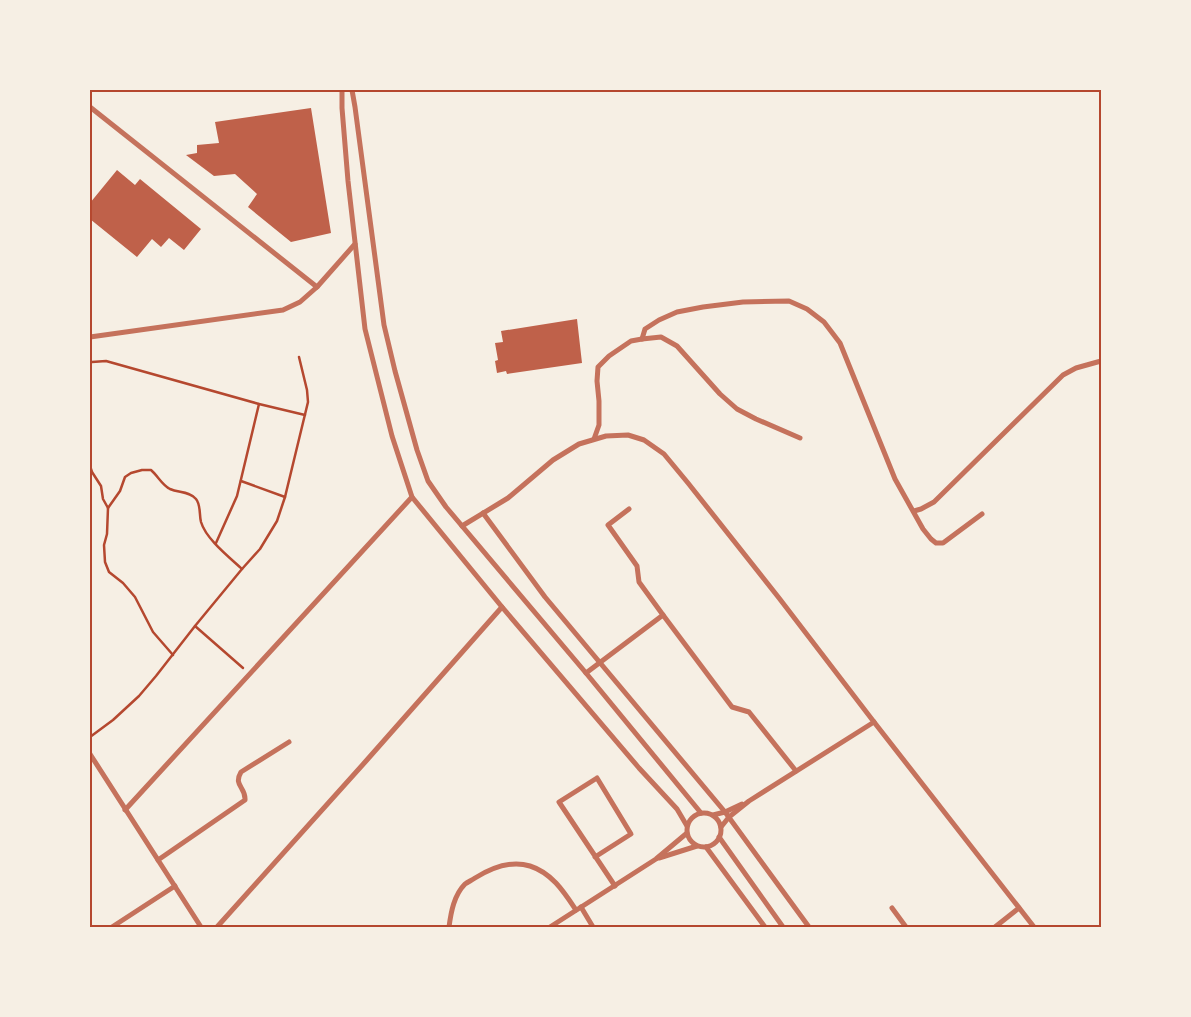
<svg xmlns="http://www.w3.org/2000/svg" width="1191" height="1017" font-family="'Noto Sans',sans-serif">
	<rect width="100%" height="100%" fill="#f6efe4"/>
	<g fill="#bf614a">
		<path d="M311,108L331,233L291,242L248,207L257,194L235,174L214,176L186,155L197,153V145L219,143L215,122Z"/>
		<path d="M117,170L135,185L140,179L201,229L184,250L169,238L161,247L152,239L137,257L90,219V203Z"/>
		<path d="M577,319L582,363L507,374L506,371L497,373L495,361L498,360L495,343L503,342L501,331Z"/>
	</g>
	<g fill="none" stroke-linecap="round" stroke-linejoin="round">
		<g stroke="#b5482f" stroke-width="2.5">
			<path d="M90,361L92,362L106,361L259,404L305,415"/>
			<path d="M90,466L92,472L101,486L103,499L108,508L107,534L104,545L105,562L109,572L123,583L135,597L153,632L173,655"/>
			<path d="M241,481L285,497"/>
			<path d="M108,508L120,491L125,477L131,473L142,470H151C158,476 162,485 170,489C179,493 189,491 196,499C201,505 199,514 201,522C206,539 229,557 242,569"/>
			<path d="M216,543L237,496L259,404"/>
			<path d="M195,626L243,668"/>
			<path d="M90,737L113,720L139,696L156,676L195,626L242,569L260,549L277,521L285,497L308,402L307,390L299,357"/>
		</g>
		<g stroke="#c5725c" stroke-width="5">
			<path d="M342,90V108L348,181L365,329L392,436L412,497L502,607L639,768L677,809L687,826"/>
			<path d="M352,90L355,107L384,325L395,371L417,450L428,481L446,507L586,673L701,813"/>
			<path d="M90,107L317,287"/>
			<path d="M90,337L283,310L300,302L317,287L355,244"/>
			<path d="M642,339L645,329L659,320L677,312L703,307L743,302L789,301L807,309L824,322L840,343L895,479L923,529L931,539L936,543H943L982,514"/>
			<path d="M594,439L599,425V401L597,381L598,367L609,356L631,341L642,339L661,337L677,346L720,394L737,409L756,419L800,438"/>
			<path d="M629,509L608,525L637,566L639,582L663,615"/>
			<path d="M914,511L921,509L934,502L1063,375L1076,368L1101,361"/>
			<path d="M483,513L545,597L725,812L809,927"/>
			<path d="M462,526L508,498L553,460L579,444L606,436L628,435L644,440L664,454L688,483L779,598L874,722L1034,927"/>
			<path d="M586,673L663,615L732,707L749,712L796,771"/>
			<path d="M90,754L201,927"/>
			<path d="M125,810L412,497"/>
			<circle cx="704" cy="830" r="17"/>
			<path d="M713,815L725,812L742,804"/>
			<path d="M721,827L729,817L749,801L874,722"/>
			<path d="M719,837L783,927"/>
			<path d="M706,847L765,927"/>
			<path d="M595,857L631,834L597,778L559,802L615,886"/>
			<path d="M659,858L697,846"/>
			<path d="M158,860L245,800C246,787 233,786 241,772L289,742"/>
			<path d="M581,907L593,927"/>
			<path d="M892,908L906,927"/>
			<path d="M112,927L175,886"/>
			<path d="M217,927L366,761L502,607"/>
			<path d="M449,927C451,912 454,895 465,884C468,882 472,880 475,878C491,868 511,860 530,866C552,873 564,892 576,910"/>
			<path d="M550,927L656,859L687,833"/>
			<path d="M995,927L1019,908"/>
		</g>
	</g>
	<rect width="1191" height="1017" fill="none" stroke="#f6efe4" stroke-width="182"/>
	<rect x="91" y="91" width="1009" height="835" fill="none" stroke="#b5482f" stroke-width="2"/>
</svg>
